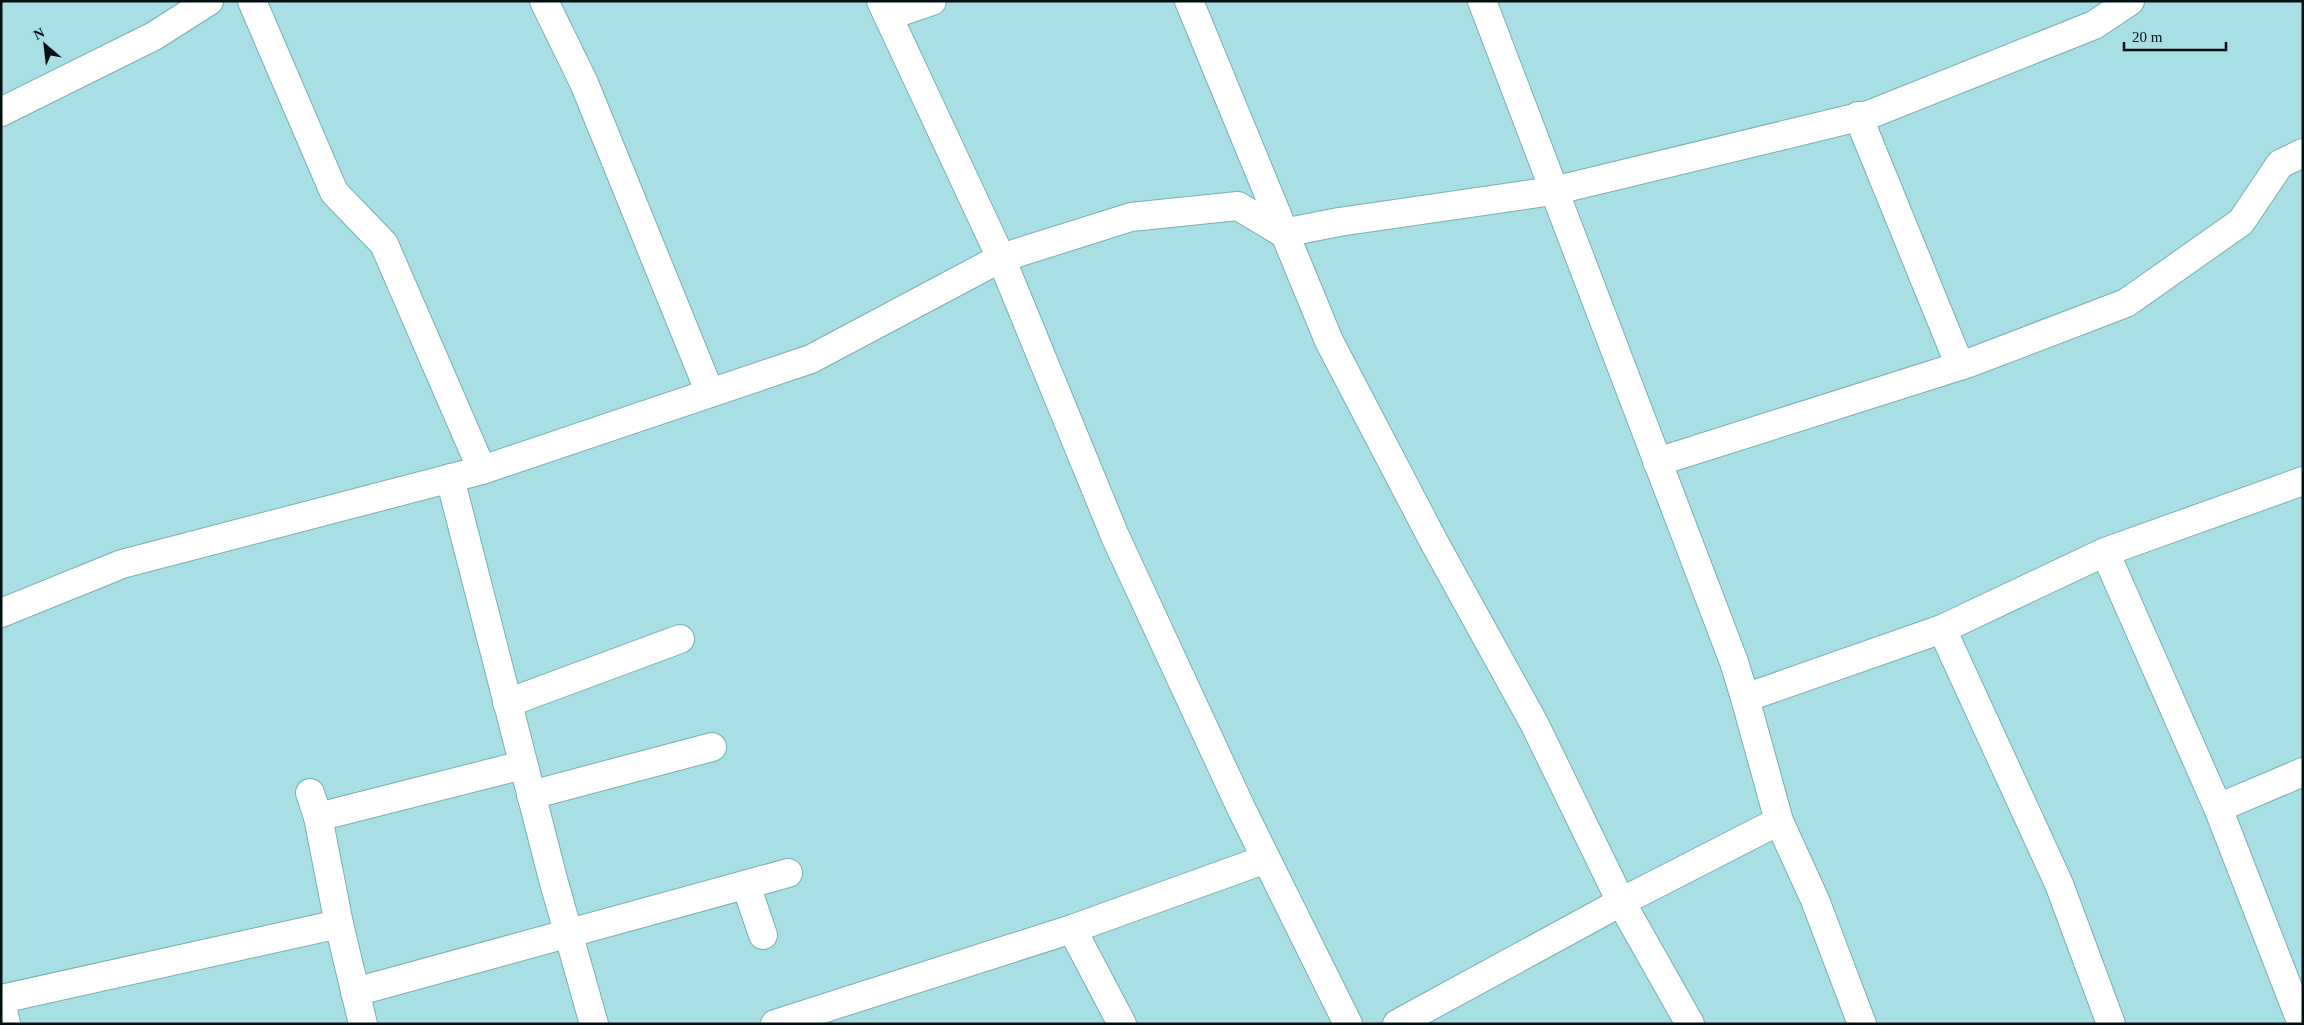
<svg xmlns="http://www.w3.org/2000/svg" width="2304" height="1025" font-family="Georgia,serif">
	<rect width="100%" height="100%" fill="#a7dfe4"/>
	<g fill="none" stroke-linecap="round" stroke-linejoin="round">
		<defs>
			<g id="street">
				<path d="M252,1L334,192L384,244L482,470"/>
				<path d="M544,1L584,83L710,393"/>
				<path d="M881,1L1001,258L1115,536L1241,808L1348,1024"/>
				<path d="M1189,1L1329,341L1434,542L1535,725L1621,902L1690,1024"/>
				<path d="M1482,1L1734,662L1745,698L1779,821L1815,900L1862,1024"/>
				<path d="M888,16L932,1"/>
				<path d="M1,112L154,36L209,1"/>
				<path d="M1858,116L1960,366"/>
				<path d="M1657,462L1969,363L2126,303L2241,222L2280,164L2303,153"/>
				<path d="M450,478L553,879L594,1024"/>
				<path d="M2105,552L2218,808L2302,1024"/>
				<path d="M1,613L122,564L482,470L811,359L1001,258L1131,217L1238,206L1283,233L1339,222L1553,191L1871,114L2094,25L2130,1"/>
				<path d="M1942,629L2059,884L2111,1024"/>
				<path d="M1745,698L1942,629L2105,552L2303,481"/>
				<path d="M507,703L680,639"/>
				<path d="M310,793L318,817L339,924L363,1024"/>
				<path d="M531,795L712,747"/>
				<path d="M2218,808L2303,772"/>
				<path d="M318,817L523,765"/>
				<path d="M746,885L763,935"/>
				<path d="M1072,929L1122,1024"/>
				<path d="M355,992L788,873"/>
				<path d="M1,999L339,924"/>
				<path d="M1,1001L6,1024"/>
				<path d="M775,1024L1072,929L1266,859"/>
				<path d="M1397,1024L1621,902L1779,821"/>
			</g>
		</defs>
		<use href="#street" stroke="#78b0b4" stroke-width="30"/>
		<use href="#street" stroke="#fff" stroke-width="28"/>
	</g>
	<rect width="2304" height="1025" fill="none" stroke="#000f11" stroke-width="5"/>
	<g transform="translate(45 45) rotate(332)" stroke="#a7dfe4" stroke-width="4" paint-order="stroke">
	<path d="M0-4L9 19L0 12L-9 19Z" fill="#000f11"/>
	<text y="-8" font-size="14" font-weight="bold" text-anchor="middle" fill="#000f11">N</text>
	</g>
	<path d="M2124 42v8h102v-8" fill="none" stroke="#000f11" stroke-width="2.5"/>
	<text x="2132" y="42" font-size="15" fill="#000f11" stroke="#a7dfe4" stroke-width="4" paint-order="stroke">20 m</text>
</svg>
